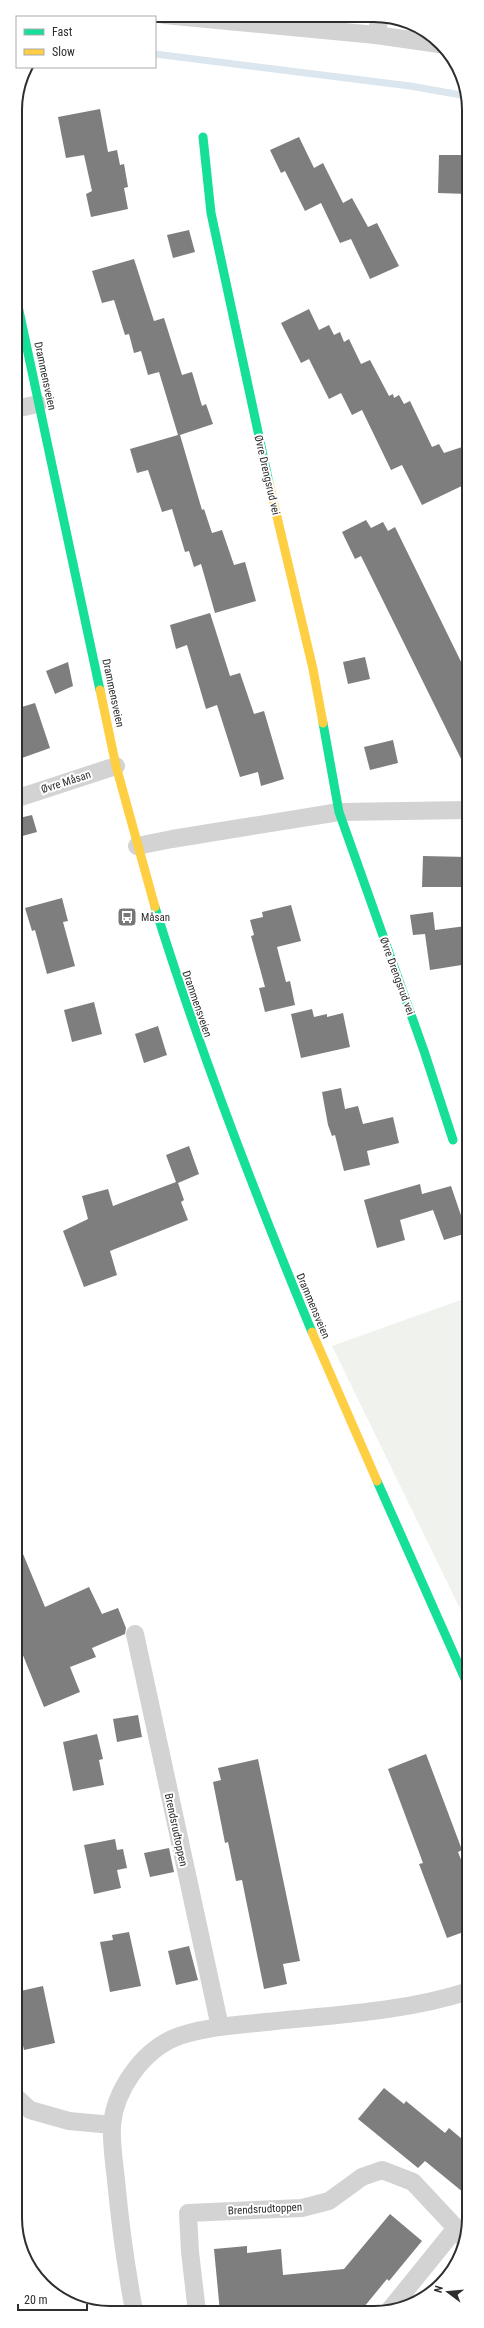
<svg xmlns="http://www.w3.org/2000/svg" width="484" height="2328" font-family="'Roboto Condensed',sans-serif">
	<rect width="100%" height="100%" fill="#fff"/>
	<path fill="#f0f3ed" d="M469,1297V1627L332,1346Z"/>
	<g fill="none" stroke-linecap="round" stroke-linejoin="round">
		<path stroke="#dbe6ee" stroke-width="7" d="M155,54L410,86L467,96"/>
	</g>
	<g fill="#7e7e7e">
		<path d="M100,109L108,152L117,150L120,165L124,164L128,187L124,188L128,209L91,217L86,194L92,191L84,155L66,158L58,117Z"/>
		<path d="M299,137L314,168L323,163L343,203L352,198L368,227L377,223L399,266L370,279L351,239L340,243L321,203L305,211L285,171L281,173L270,150Z"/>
		<path d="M439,155H468V194L438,193Z"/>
		<path d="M189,230L195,252L173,258L167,235Z"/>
		<path d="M134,259L154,321L164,318L182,375L192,372L202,406L206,404L213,424L180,435L202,510L204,509L212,533L222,530L234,565L245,562L256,601L215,613L201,564L194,567L189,551L185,552L172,509L162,512L148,470L137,473L130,449L178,435L159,372L148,375L141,351L134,353L129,334L125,335L114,300L102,303L92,271Z"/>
		<path d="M309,309L319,330L329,325L334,335L340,332L344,342L349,339L361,364L370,360L389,396L393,394L394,398L399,395L404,404L410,401L432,447L439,444L444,453L468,445V483L422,505L402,465L391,470L362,410L352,415L341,393L329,399L309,359L301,363L281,323Z"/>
		<path d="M366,520L371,528L383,522L388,531L395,527L468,676V773L361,556L355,559L342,532Z"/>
		<path d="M210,613L230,676L240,673L254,714L264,711L284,779L261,786L258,772L240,777L217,705L206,709L187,645L176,649L170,625Z"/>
		<path d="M365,657L370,679L348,684L343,662Z"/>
		<path d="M68,662L73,686L55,694L46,671Z"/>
		<path d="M35,703L50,748L22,758L15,738V709Z"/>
		<path d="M393,740L398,763L370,770L364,747Z"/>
		<path d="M32,815L37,832L15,838V819Z"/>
		<path d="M423,856L468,857V887H422Z"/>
		<path d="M62,898L68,921L63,922L75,966L47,974L35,930L32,931L25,908Z"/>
		<path d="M291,905L301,941L277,947L286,982L290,981L295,1005L265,1012L259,988L265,987L251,936L254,935L250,920L263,917L262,912Z"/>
		<path d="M433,912L435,930L466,926L468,964L430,970L425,934L413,935L410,915Z"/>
		<path d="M94,1002L102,1034L72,1042L64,1010Z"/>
		<path d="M312,1009L314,1017L327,1014V1017L343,1013L350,1047L301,1058L291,1014Z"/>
		<path d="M158,1026L167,1055L144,1063L135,1034Z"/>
		<path d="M341,1088L345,1109L358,1106L363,1124L393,1117L399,1143L367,1151L370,1165L344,1171L335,1135L332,1136L328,1125L322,1092Z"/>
		<path d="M189,1146L199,1174L178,1183L184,1200L181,1202L188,1220L110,1251L117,1275L84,1287L63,1231L88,1219L82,1196L108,1189L113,1206L176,1182L166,1155Z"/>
		<path d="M420,1184L422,1194L451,1186L467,1233L444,1240L433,1210L400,1220L405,1240L377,1248L364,1200Z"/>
		<path d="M16,1537L45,1607L89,1587L102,1614L118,1608L126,1628L125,1634L92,1648L96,1657L70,1667L80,1692L44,1707L16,1638Z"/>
		<path d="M138,1715L142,1737L117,1742L113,1719Z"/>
		<path d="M97,1734L103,1759L99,1760L104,1785L73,1791L63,1742Z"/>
		<path d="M426,1754L462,1850L458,1852L469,1880V1930L447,1938L419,1864L423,1863L388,1769Z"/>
		<path d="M258,1759L300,1961L283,1964L287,1984L264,1989L242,1880L236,1881L228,1842L225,1843L213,1782L221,1780L218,1768Z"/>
		<path d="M115,1839L117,1850L123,1849L127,1868L117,1870L121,1888L94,1894L84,1845Z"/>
		<path d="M169,1848L174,1872L150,1877L144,1853Z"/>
		<path d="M129,1932L141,1986L110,1992L100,1942L113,1940L112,1935Z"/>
		<path d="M189,1946L198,1980L176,1985L168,1951Z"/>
		<path d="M43,1986L55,2043L24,2050L19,2028H16V1992Z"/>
		<path d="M384,2088L404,2104L406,2101L445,2133L449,2128L469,2145V2197L425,2161L418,2168L358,2119Z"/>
		<path d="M390,2214L422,2241L389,2281L387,2279L364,2307L310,2312H220L214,2249L247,2246V2253L281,2249L283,2275L344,2269Z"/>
	</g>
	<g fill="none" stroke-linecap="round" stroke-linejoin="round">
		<g stroke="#d3d3d3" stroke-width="18">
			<path d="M164,15L376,35L439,44"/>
			<path d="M376,35L380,17"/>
			<path d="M15,409L38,404"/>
			<path d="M15,799L116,766"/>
			<path d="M137,846L172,839L339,812L468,810"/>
			<path d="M135,1634L220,2027"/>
			<path d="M16,2097L30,2110L69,2121L112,2125"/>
			<path d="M134,2311C126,2267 120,2224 116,2180C114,2162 111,2143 112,2125C115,2090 142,2052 174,2038C200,2027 239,2025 266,2022C334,2015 404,2012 469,1991"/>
			<path d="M197,2312L190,2252L188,2213L302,2208L329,2201L362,2177L382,2170L413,2182L456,2228"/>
			<path d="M388,2312L456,2228L465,2240"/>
		</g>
		<g stroke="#16e098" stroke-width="9">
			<path d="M203,137L211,213L269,483"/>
			<path d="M15,292L100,690"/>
			<path d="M323,723L339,812L424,1051L453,1140"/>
			<path d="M155,907C200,1052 254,1192 312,1332"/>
			<path d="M377,1481L469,1688"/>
		</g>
		<g stroke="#ffcf43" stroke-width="9">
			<path d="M269,483L313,669L323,723"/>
			<path d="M100,690L116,766L155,907"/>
			<path d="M312,1332L377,1481"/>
		</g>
	</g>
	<defs>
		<symbol id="bus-square" viewBox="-11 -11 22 22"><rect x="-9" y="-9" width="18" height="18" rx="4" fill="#777" stroke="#fff"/><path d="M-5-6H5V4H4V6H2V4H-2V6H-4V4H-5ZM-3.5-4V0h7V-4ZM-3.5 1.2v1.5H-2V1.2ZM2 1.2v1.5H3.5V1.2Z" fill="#fff"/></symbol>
	</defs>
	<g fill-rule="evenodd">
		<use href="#bus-square" x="116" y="906" width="22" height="22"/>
	</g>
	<g text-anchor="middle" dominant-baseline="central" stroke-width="4" stroke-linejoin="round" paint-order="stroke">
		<g font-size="11" fill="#2e2e2e" stroke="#fff">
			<text transform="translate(45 376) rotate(78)">Drammensveien</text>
			<text transform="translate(267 475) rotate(77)">Øvre Drengsrud vei</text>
			<text transform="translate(113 693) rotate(78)">Drammensveien</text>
			<text transform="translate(66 782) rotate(-18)">Øvre Måsan</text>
			<text transform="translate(397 976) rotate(70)">Øvre Drengsrud vei</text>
			<text transform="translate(197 1004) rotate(71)">Drammensveien</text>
			<text transform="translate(313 1306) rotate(67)">Drammensveien</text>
			<text transform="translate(176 1830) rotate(78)">Brendsrudtoppen</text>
			<text transform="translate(265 2209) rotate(-3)">Brendsrudtoppen</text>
		</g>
		<g font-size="11" fill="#2e2e2e" stroke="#fff" text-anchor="start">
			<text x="141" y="917">Måsan</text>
		</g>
	</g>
	<path d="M0 0H484V2328H0ZM110 22H374A88 88 0 0 1 462 110V2218A88 88 0 0 1 374 2306H110A88 88 0 0 1 22 2218V110A88 88 0 0 1 110 22Z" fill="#fff" fill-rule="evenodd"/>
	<path fill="none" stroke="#2e2e2e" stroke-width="2" d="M110 22H374A88 88 0 0 1 462 110V2218A88 88 0 0 1 374 2306H110A88 88 0 0 1 22 2218V110A88 88 0 0 1 110 22Z"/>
	<rect x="16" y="16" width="140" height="52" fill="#ffffff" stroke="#ababab"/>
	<rect x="24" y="29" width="20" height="6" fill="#16e098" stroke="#ababab"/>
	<text x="52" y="36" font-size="12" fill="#2e2e2e">Fast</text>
	<rect x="24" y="49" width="20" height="6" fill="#ffcf43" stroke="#ababab"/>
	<text x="52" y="56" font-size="12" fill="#2e2e2e">Slow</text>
	<g transform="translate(448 2292) rotate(286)" stroke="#ffffff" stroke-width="3" paint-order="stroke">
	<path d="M0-3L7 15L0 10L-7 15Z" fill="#2e2e2e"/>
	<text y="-6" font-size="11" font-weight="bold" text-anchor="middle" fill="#2e2e2e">N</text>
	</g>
	<path d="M18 2304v6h69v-6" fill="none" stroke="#2e2e2e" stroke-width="2"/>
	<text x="24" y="2304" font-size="12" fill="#2e2e2e" stroke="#ffffff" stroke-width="3" paint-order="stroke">20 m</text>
</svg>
